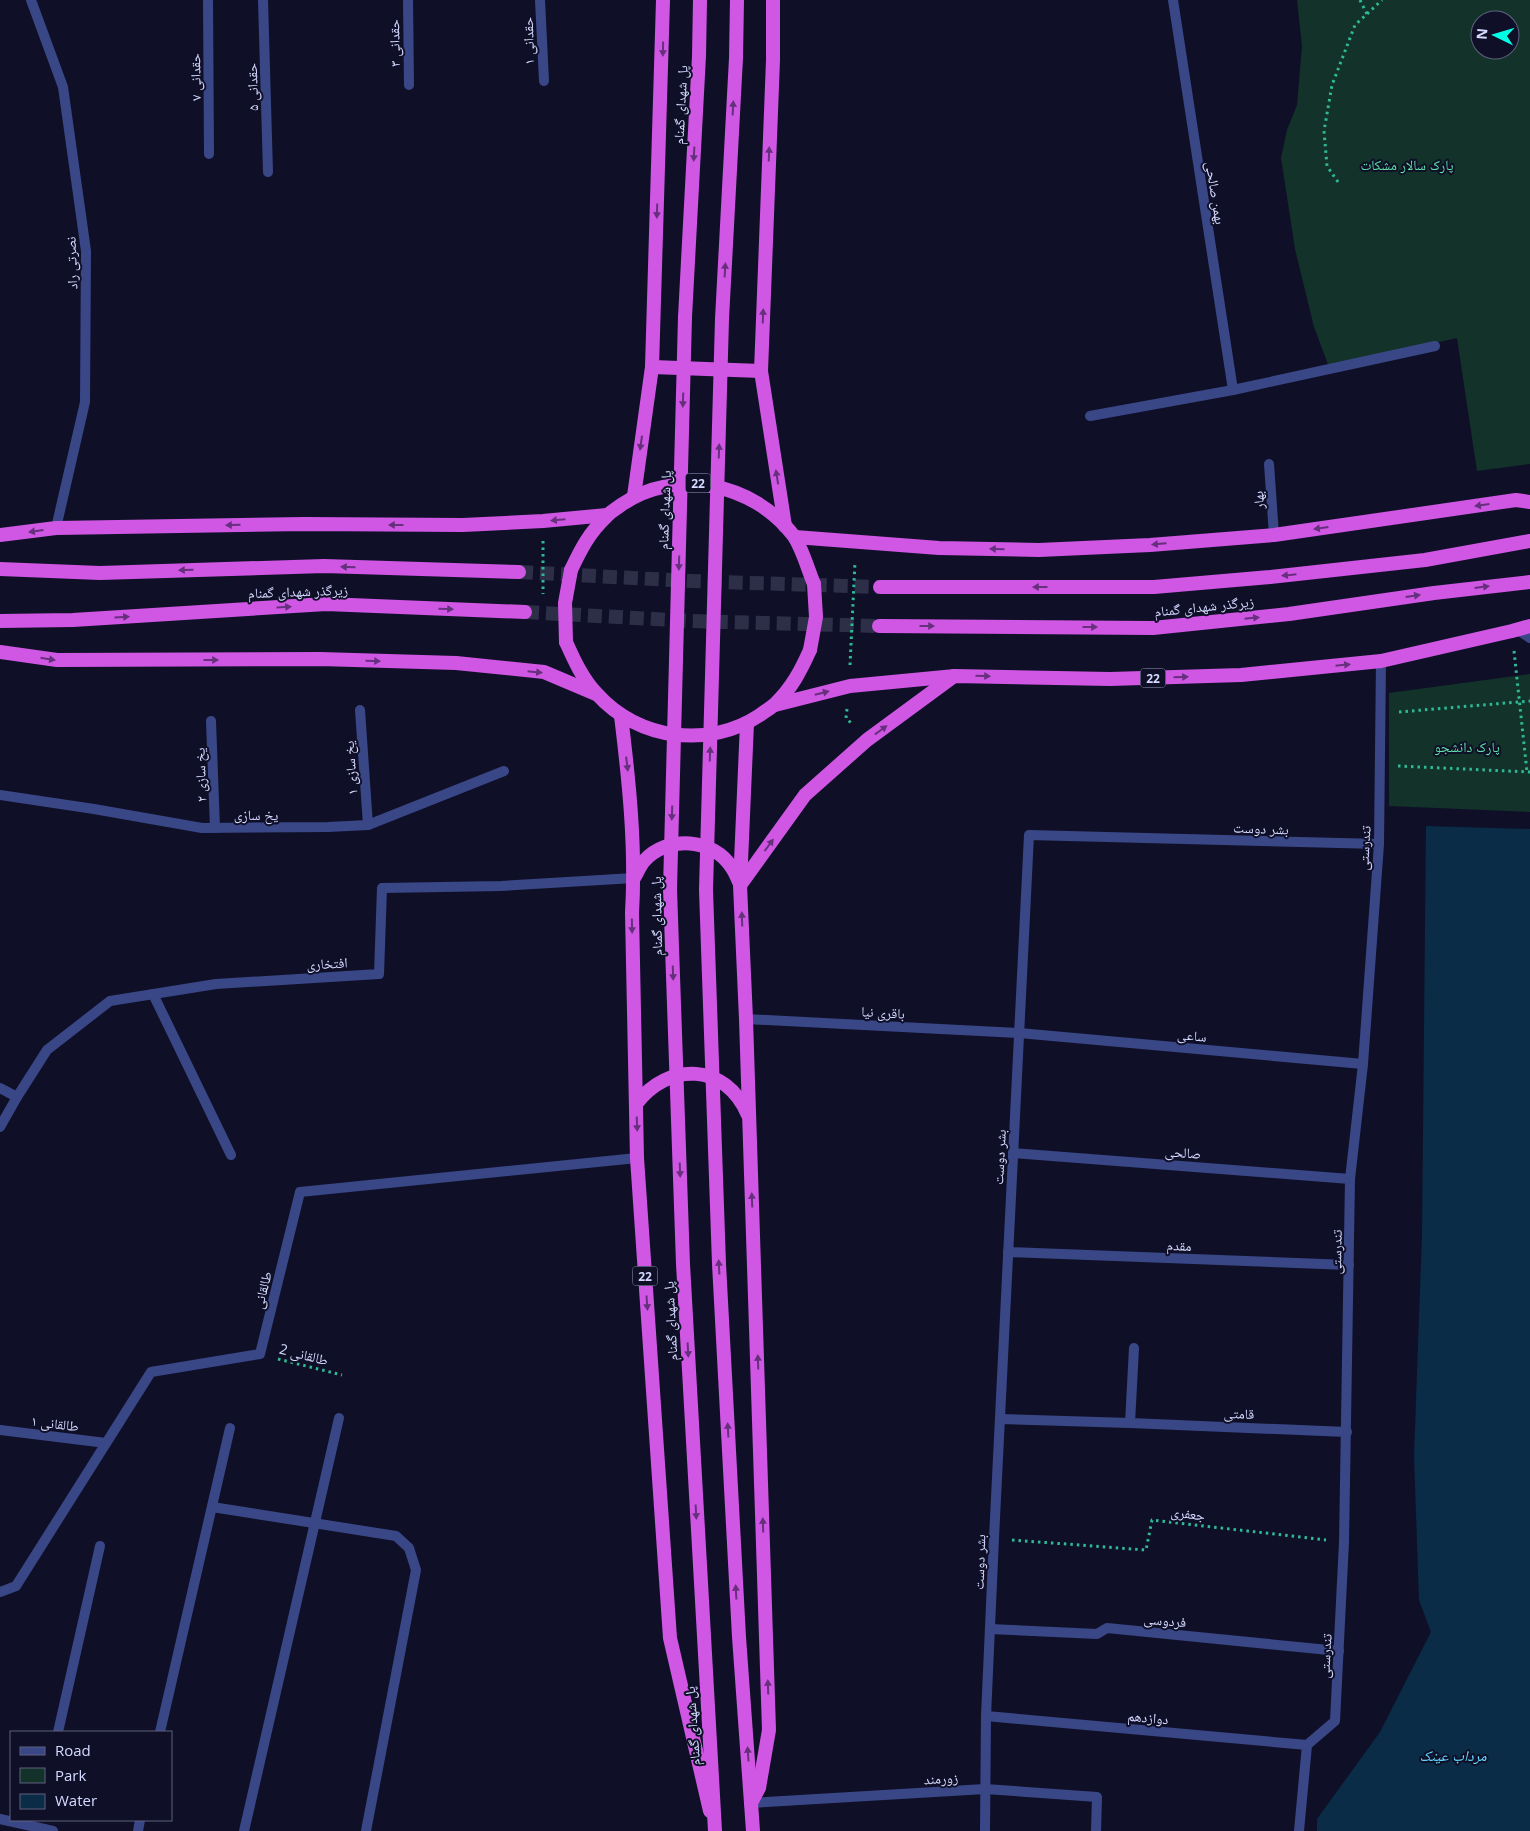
<svg xmlns="http://www.w3.org/2000/svg" width="1530" height="1831" font-family="'Open Sans','Noto Naskh Arabic',sans-serif">
	<rect width="100%" height="100%" fill="#0f1028"/>
	<g fill="#12322a" fill-rule="evenodd">
		<path d="M1297,0H1530V464L1477,471L1457,338L1329,367L1314,327L1295,249L1281,158L1287,130L1297,105L1302,46ZM1480,20H1510V50H1480Z"/>
		<path d="M1530,674V812L1389,806V693Z"/>
	</g>
	<path fill="#0a2c46" d="M1426,826L1530,829V1831H1317V1819L1380,1732L1431,1632L1419,1600L1414,1456L1422,1235Z"/>
	<g fill="none" stroke-linecap="round" stroke-linejoin="round">
		<g stroke="#2d2e48" stroke-width="14" stroke-dasharray="14 7" stroke-linecap="butt">
			<path d="M519,572L690,581L880,587"/>
			<path d="M525,612L690,621L879,626"/>
		</g>
		<g stroke="#2fba95" stroke-width="3" stroke-dasharray="2.5 4" stroke-linecap="butt">
			<path d="M1360,0L1367,14"/>
			<path d="M1338,182L1327,166L1324,131L1332,85L1355,25L1382,0"/>
			<path d="M543,541V594"/>
			<path d="M1514,651L1527,772"/>
			<path d="M850,665L855,562"/>
			<path d="M847,709L846,718L853,725"/>
			<path d="M1399,712L1530,701"/>
			<path d="M1398,766L1530,772"/>
			<path d="M278,1359L342,1375"/>
			<path d="M1012,1540L1146,1550L1152,1520L1326,1540"/>
		</g>
		<g stroke="#3a4787" stroke-width="10">
			<path d="M1269,464L1274,535"/>
			<path d="M1518,630L1530,638"/>
			<path d="M1019,1033L1363,1064"/>
			<path d="M1013,1153L1350,1179"/>
			<path d="M1008,1252L1349,1265"/>
			<path d="M1000,1419L1130,1423L1347,1432"/>
			<path d="M1130,1423L1134,1348"/>
			<path d="M990,1629L1097,1634L1107,1628L1339,1651"/>
			<path d="M986,1716L1307,1745"/>
		</g>
		<g stroke="#3a4787" stroke-width="10">
			<path d="M31,0L63,87L86,251L85,402L56,528"/>
			<path d="M208,0L209,154"/>
			<path d="M263,0L268,172"/>
			<path d="M408,0L409,85"/>
			<path d="M540,0L544,81"/>
			<path d="M1173,0L1233,390"/>
			<path d="M1090,416L1233,390L1435,346"/>
			<path d="M360,710L368,825"/>
			<path d="M211,721L215,828"/>
			<path d="M0,795L94,809L202,828L328,827L368,825L504,771"/>
			<path d="M153,994L231,1155"/>
			<path d="M746,1019L1019,1033"/>
			<path d="M0,1088L17,1097"/>
			<path d="M0,1127L17,1097L47,1050L110,1001L216,984L379,974L382,888L501,886L634,878"/>
			<path d="M0,1430L106,1443"/>
			<path d="M212,1507L396,1536L409,1548L416,1570L366,1831"/>
			<path d="M0,1592L16,1586L151,1372L260,1354L300,1192L637,1158"/>
			<path d="M58,1732L100,1546"/>
			<path d="M160,1732L230,1428"/>
			<path d="M751,1803L985,1789L1097,1797L1096,1831"/>
			<path d="M0,1819L53,1831"/>
			<path d="M138,1831L140,1820"/>
			<path d="M244,1831L339,1418"/>
			<path d="M985,1831L986,1716L994,1538L1029,835L1379,844"/>
			<path d="M1299,1831L1307,1745L1335,1721L1344,1542L1350,1179L1363,1064L1379,844L1381,661"/>
		</g>
		<g stroke="#d057e4" stroke-width="14">
			<path d="M773,0V60L761,371L785,526"/>
			<path d="M685,317L699,56L700,0"/>
			<path d="M722,319L736,58L737,0"/>
			<path d="M652,367L761,371"/>
			<path d="M634,496L652,367L663,0"/>
			<path d="M0,535L56,528L304,524L463,525L543,521L607,515"/>
			<path d="M795,537L939,548L1039,550L1150,545L1274,535L1516,500L1530,502"/>
			<path d="M0,569L100,573L324,566L519,572"/>
			<path d="M571,570C581,549 589,533 606,517C610,512 616,509 621,505C676,467 753,483 793,535C802,547 808,570 814,584"/>
			<path d="M880,587H1154L1270,577L1425,560L1530,541"/>
			<path d="M0,621L73,620L326,604L525,612"/>
			<path d="M879,626L1153,628L1289,614L1434,593L1530,582"/>
			<path d="M566,642C574,660 583,680 597,694C638,740 709,749 760,715C765,711 771,708 775,704C792,688 801,670 810,650"/>
			<path d="M0,652L57,660L320,659L456,663L544,672L596,694"/>
			<path d="M775,705L850,686L955,676L1110,679L1241,675L1381,661L1512,631L1530,626"/>
			<path d="M621,716C629,781 636,847 632,913L637,1158L670,1638L710,1811"/>
			<path d="M747,723L740,885L746,1019L769,1730L759,1788L751,1803L753,1831"/>
			<path d="M634,878C637,873 640,866 644,861C667,835 714,838 732,868C735,872 737,877 739,882"/>
			<path d="M741,884L805,795L867,740L954,676"/>
			<path d="M636,1104C669,1061 726,1063 748,1115"/>
		</g>
		<g stroke="#d057e4" stroke-width="14">
			<path d="M685,317L670,889L683,1264L715,1831"/>
			<path d="M722,319L706,890L719,1264L739,1637L751,1803"/>
			<path d="M566,642L565,603L571,570"/>
			<path d="M810,650L816,617L814,584"/>
		</g>
	</g>
	<defs><path id="oneway-solid" d="M-6-.8H1V-3.2L6.5 0L1 3.2V.8H-6Z" transform="scale(1.25)"/></defs>
	<g fill="#66307d">
		<use href="#oneway-solid" transform="translate(663 49) rotate(91)"/>
		<use href="#oneway-solid" transform="translate(733 108) rotate(-87)"/>
		<use href="#oneway-solid" transform="translate(694 154) rotate(93)"/>
		<use href="#oneway-solid" transform="translate(769 154) rotate(-88)"/>
		<use href="#oneway-solid" transform="translate(657 211) rotate(92)"/>
		<use href="#oneway-solid" transform="translate(725 270) rotate(-87)"/>
		<use href="#oneway-solid" transform="translate(763 316) rotate(-88)"/>
		<use href="#oneway-solid" transform="translate(683 400) rotate(92)"/>
		<use href="#oneway-solid" transform="translate(641 443) rotate(98)"/>
		<use href="#oneway-solid" transform="translate(719 451) rotate(-88)"/>
		<use href="#oneway-solid" transform="translate(777 477) rotate(-99)"/>
		<use href="#oneway-solid" transform="translate(1482 505) rotate(172)"/>
		<use href="#oneway-solid" transform="translate(558 520) rotate(175)"/>
		<use href="#oneway-solid" transform="translate(233 525) rotate(179)"/>
		<use href="#oneway-solid" transform="translate(396 525) rotate(-180)"/>
		<use href="#oneway-solid" transform="translate(1321 528) rotate(172)"/>
		<use href="#oneway-solid" transform="translate(36 531) rotate(172)"/>
		<use href="#oneway-solid" transform="translate(1159 544) rotate(175)"/>
		<use href="#oneway-solid" transform="translate(997 549) rotate(-179)"/>
		<use href="#oneway-solid" transform="translate(679 563) rotate(92)"/>
		<use href="#oneway-solid" transform="translate(348 567) rotate(-178)"/>
		<use href="#oneway-solid" transform="translate(186 570) rotate(178)"/>
		<use href="#oneway-solid" transform="translate(1289 575) rotate(174)"/>
		<use href="#oneway-solid" transform="translate(1040 587) rotate(180)"/>
		<use href="#oneway-solid" transform="translate(1482 587) rotate(-7)"/>
		<use href="#oneway-solid" transform="translate(1413 596) rotate(-8)"/>
		<use href="#oneway-solid" transform="translate(284 607) rotate(-4)"/>
		<use href="#oneway-solid" transform="translate(446 609) rotate(2)"/>
		<use href="#oneway-solid" transform="translate(122 617) rotate(-4)"/>
		<use href="#oneway-solid" transform="translate(1252 618) rotate(-6)"/>
		<use href="#oneway-solid" transform="translate(927 626)"/>
		<use href="#oneway-solid" transform="translate(1090 627)"/>
		<use href="#oneway-solid" transform="translate(48 659) rotate(9)"/>
		<use href="#oneway-solid" transform="translate(211 660)"/>
		<use href="#oneway-solid" transform="translate(373 661) rotate(2)"/>
		<use href="#oneway-solid" transform="translate(1343 665) rotate(-6)"/>
		<use href="#oneway-solid" transform="translate(535 672) rotate(6)"/>
		<use href="#oneway-solid" transform="translate(983 676) rotate(1)"/>
		<use href="#oneway-solid" transform="translate(1181 677) rotate(-2)"/>
		<use href="#oneway-solid" transform="translate(822 693) rotate(-14)"/>
		<use href="#oneway-solid" transform="translate(881 730) rotate(-36)"/>
		<use href="#oneway-solid" transform="translate(710 754) rotate(-88)"/>
		<use href="#oneway-solid" transform="translate(627 764) rotate(83)"/>
		<use href="#oneway-solid" transform="translate(672 813) rotate(92)"/>
		<use href="#oneway-solid" transform="translate(769 845) rotate(-54)"/>
		<use href="#oneway-solid" transform="translate(742 919) rotate(-92)"/>
		<use href="#oneway-solid" transform="translate(632 926) rotate(89)"/>
		<use href="#oneway-solid" transform="translate(673 973) rotate(88)"/>
		<use href="#oneway-solid" transform="translate(637 1124) rotate(88)"/>
		<use href="#oneway-solid" transform="translate(680 1170) rotate(88)"/>
		<use href="#oneway-solid" transform="translate(752 1200) rotate(-92)"/>
		<use href="#oneway-solid" transform="translate(719 1267) rotate(-93)"/>
		<use href="#oneway-solid" transform="translate(647 1303) rotate(86)"/>
		<use href="#oneway-solid" transform="translate(688 1350) rotate(87)"/>
		<use href="#oneway-solid" transform="translate(758 1362) rotate(-92)"/>
		<use href="#oneway-solid" transform="translate(728 1430) rotate(-93)"/>
		<use href="#oneway-solid" transform="translate(696 1512) rotate(87)"/>
		<use href="#oneway-solid" transform="translate(763 1525) rotate(-92)"/>
		<use href="#oneway-solid" transform="translate(736 1592) rotate(-93)"/>
		<use href="#oneway-solid" transform="translate(768 1687) rotate(-92)"/>
		<use href="#oneway-solid" transform="translate(748 1754) rotate(-94)"/>
	</g>
	<g text-anchor="middle" dominant-baseline="central" stroke-width="4" stroke-linejoin="round" paint-order="stroke">
		<g fill="#0f1028" stroke="#9a9dbe" stroke-width="1">
			<rect x="685.5" y="473.5" width="25" height="19" rx="4"/>
			<rect x="1140.5" y="668.5" width="25" height="19" rx="4"/>
			<rect x="632.5" y="1266.5" width="25" height="19" rx="4"/>
		</g>
		<g font-size="12" font-weight="bold" fill="#d6daff">
			<text x="698" y="483">22</text>
			<text x="1153" y="678">22</text>
			<text x="645" y="1276">22</text>
		</g>
		<g font-size="14" fill="#d6daff" stroke="#0f1028">
			<text transform="translate(528 41) rotate(-92)">حقدانی ۱</text>
			<text transform="translate(394 43) rotate(-91)">حقدانی ۳</text>
			<text transform="translate(195 77) rotate(-91)">حقدانی ۷</text>
			<text transform="translate(252 87) rotate(-92)">حقدانی ۵</text>
			<text transform="translate(680 105) rotate(-87)">پل شهدای گمنام</text>
			<text transform="translate(1216 193) rotate(81)">بهمن صالحی</text>
			<text transform="translate(71 263) rotate(-92)">نصرتی راد</text>
			<text transform="translate(1258 500) rotate(-94)">بهار</text>
			<text transform="translate(664 510) rotate(-88)">پل شهدای گمنام</text>
			<text transform="translate(298 591) rotate(-2)">زیرگذر شهدای گمنام</text>
			<text transform="translate(1204 606) rotate(-6)">زیرگذر شهدای گمنام</text>
			<text transform="translate(350 768) rotate(-94)">یخ سازی ۱</text>
			<text transform="translate(200 775) rotate(-92)">یخ سازی ۲</text>
			<text x="256" y="814">یخ سازی</text>
			<text transform="translate(1261 828) rotate(2)">بشر دوست</text>
			<text transform="translate(1364 848) rotate(-87)">تندرستی</text>
			<text transform="translate(656 916) rotate(-91)">پل شهدای گمنام</text>
			<text transform="translate(327 963) rotate(-3)">افتخاری</text>
			<text transform="translate(883 1012) rotate(3)">باقری نیا</text>
			<text transform="translate(1192 1035) rotate(5)">ساعی</text>
			<text transform="translate(1183 1152) rotate(4)">صالحی</text>
			<text transform="translate(999 1157) rotate(-87)">بشر دوست</text>
			<text transform="translate(1179 1245) rotate(2)">مقدم</text>
			<text transform="translate(1336 1252) rotate(-89)">تندرستی</text>
			<text transform="translate(262 1290) rotate(-76)">طالقانی</text>
			<text transform="translate(670 1321) rotate(-93)">پل شهدای گمنام</text>
			<text transform="translate(304 1354) rotate(14)">طالقانی 2</text>
			<text transform="translate(1239 1413) rotate(2)">قامتی</text>
			<text transform="translate(55 1423) rotate(7)">طالقانی ۱</text>
			<text transform="translate(1188 1513) rotate(7)">جعفری</text>
			<text transform="translate(979 1562) rotate(-88)">بشر دوست</text>
			<text transform="translate(1165 1620) rotate(5)">فردوسی</text>
			<text transform="translate(1325 1656) rotate(-87)">تندرستی</text>
			<text transform="translate(1148 1717) rotate(5)">دوازدهم</text>
			<text transform="translate(692 1726) rotate(-94)">پل شهدای گمنام</text>
			<text transform="translate(941 1778) rotate(-3)">زورمند</text>
		</g>
		<g font-size="14" fill="#60e1a7" stroke="#0f1028">
			<text x="1407" y="164">پارک سالار مشکات</text>
			<text x="1467" y="746">پارک دانشجو</text>
		</g>
		<g font-size="15" font-style="italic" fill="#64d7ff" stroke="#0f1028">
			<text x="1453" y="1755">مرداب عینک</text>
		</g>
	</g>
	<rect x="10" y="1731" width="162" height="90" fill="#0f1028" stroke="#5f617e"/>
	<rect x="20" y="1747" width="25" height="8" fill="#3a4787" stroke="#5f617e"/>
	<text x="55" y="1756" font-size="15" fill="#d6daff">Road</text>
	<rect x="20" y="1768" width="25" height="15" fill="#12322a" stroke="#5f617e"/>
	<text x="55" y="1781" font-size="15" fill="#d6daff">Park</text>
	<rect x="20" y="1794" width="25" height="15" fill="#0a2c46" stroke="#5f617e"/>
	<text x="55" y="1806" font-size="15" fill="#d6daff">Water</text>
	<g transform="translate(1495 35) rotate(275)"><circle r="24" fill="#0f1028" stroke="#5f617e"/>
	<path d="M0-4L9 19L0 12L-9 19Z" fill="#02ffe5"/>
	<text y="-8" font-size="14" font-weight="bold" text-anchor="middle" fill="#d6daff">N</text>
	</g>
</svg>
